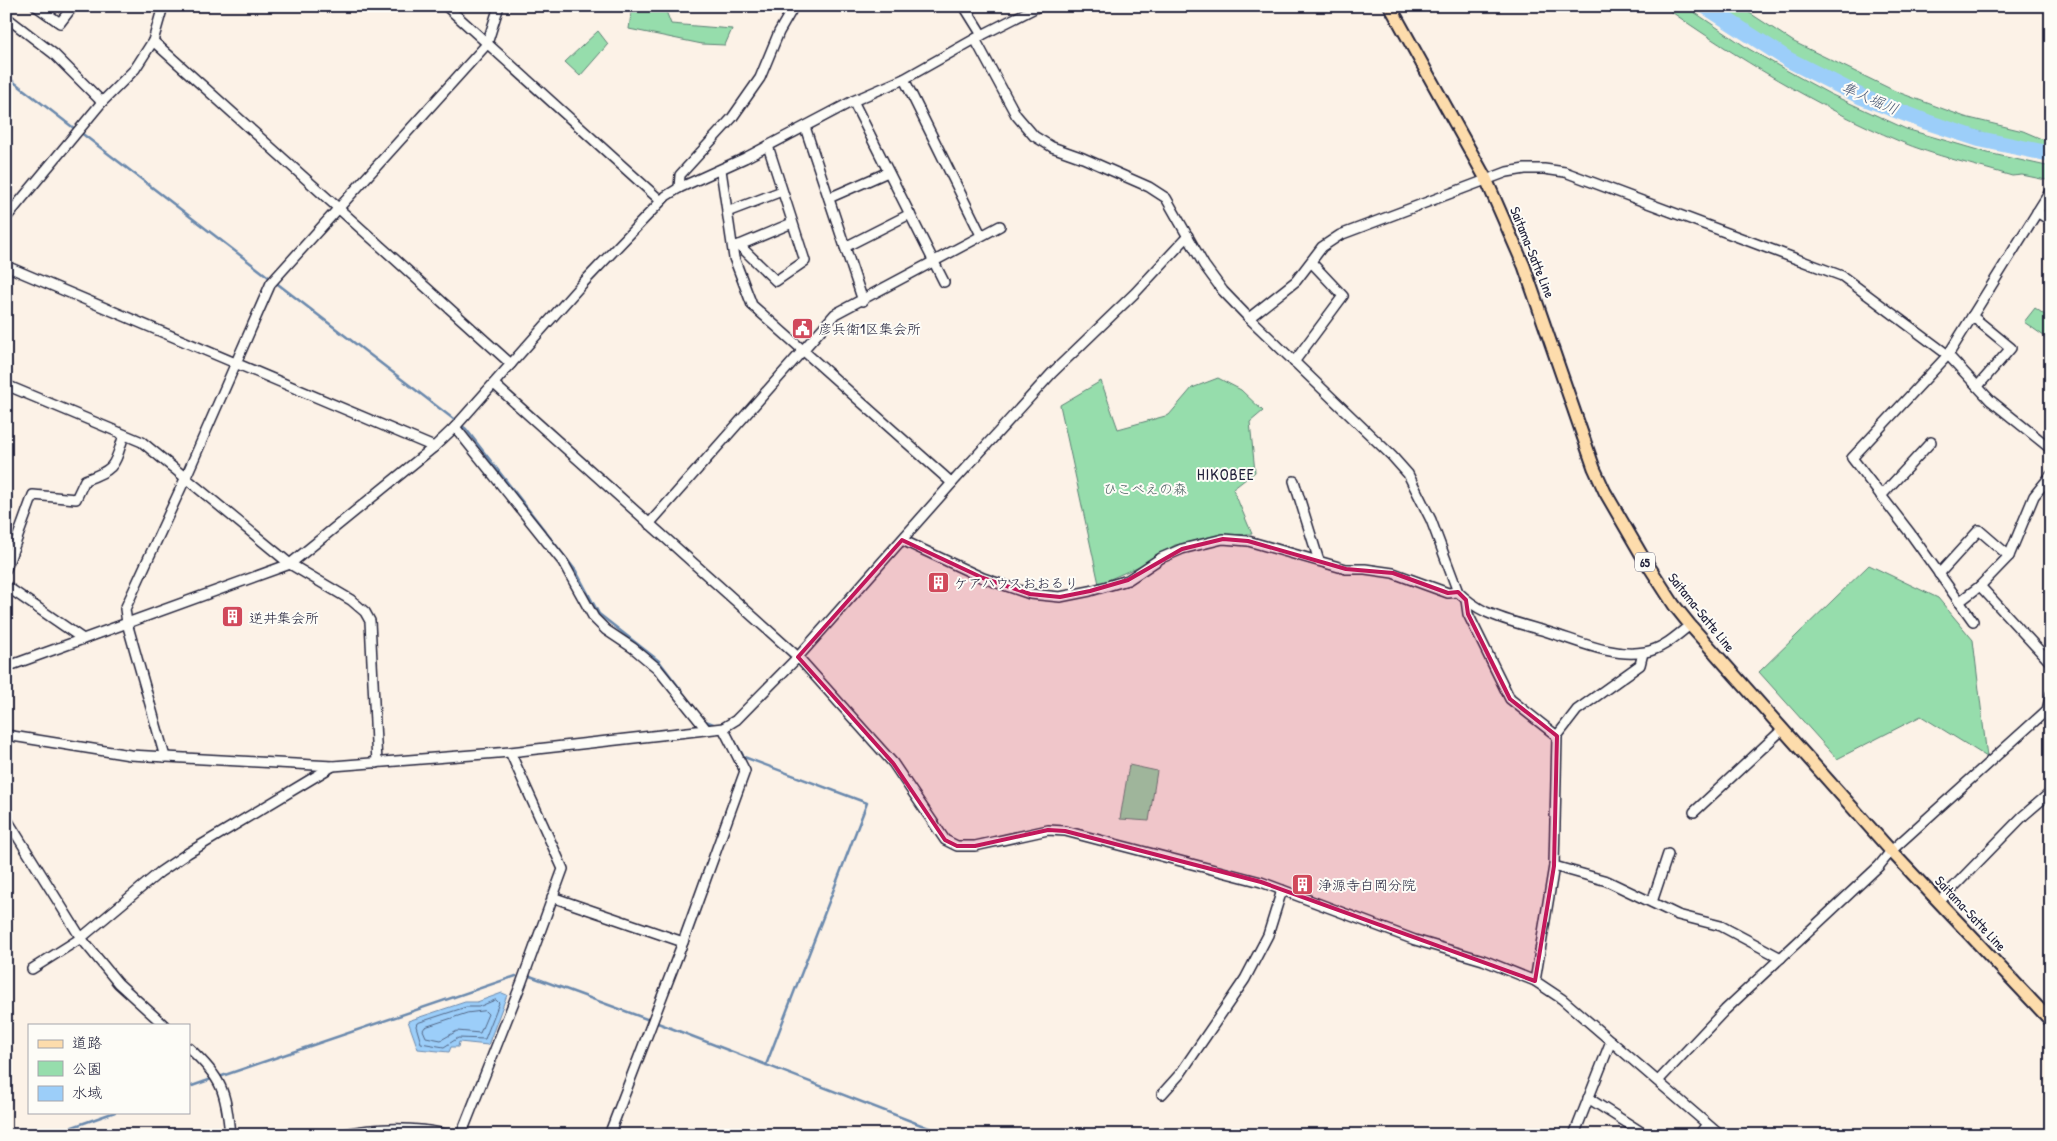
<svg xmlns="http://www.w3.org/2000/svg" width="2057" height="1141" font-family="'Patrick Hand','Klee One',sans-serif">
	<rect width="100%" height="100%" fill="#fcf2e7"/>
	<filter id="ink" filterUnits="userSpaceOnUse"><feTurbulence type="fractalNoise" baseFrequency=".02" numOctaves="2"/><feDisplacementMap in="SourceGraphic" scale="10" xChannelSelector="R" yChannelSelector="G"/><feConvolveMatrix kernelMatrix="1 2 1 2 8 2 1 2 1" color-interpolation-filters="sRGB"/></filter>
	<g filter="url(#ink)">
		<g fill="#96ddac" stroke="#5c8074">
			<path d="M632,6H664L671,24L732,29L725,45L702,44L629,29Z"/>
			<path d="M1663,6H1685L1749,49L1784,69L1830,94L1906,129L1988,153L2051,167V181L2022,175L2012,176C1976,165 1934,156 1899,141C1816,106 1737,58 1663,6Z"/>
			<path d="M1719,6H1739L1794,42L1895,91L1965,117L2023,131L2051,143V148C2030,144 2008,140 1988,134C1892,108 1799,65 1719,6Z"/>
			<path d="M598,31L608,44L580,76L565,62Z"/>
			<path d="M2035,308L2051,319V341L2024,322Z"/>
			<path d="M1218,378L1241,390L1263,411L1250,422L1255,472L1233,489L1252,534L1226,535L1175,545L1144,564L1099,584L1060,405L1101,381L1118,429L1169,415L1192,388Z"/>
			<path d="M1869,565L1938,598L1973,640L1987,757L1921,716L1837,759L1759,672Z"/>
			<path d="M1129,765L1157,771L1149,821L1120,819Z"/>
		</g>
		<path fill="#9ccef9" stroke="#6b89ad" d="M502,993L507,995L488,1045L459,1042L458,1047H451L449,1052L418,1049L408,1021L465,1002H477Z"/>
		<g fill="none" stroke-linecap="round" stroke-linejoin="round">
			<g stroke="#536787" stroke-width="1">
				<path d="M496,1000L499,1003L485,1039L458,1038L444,1047L421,1043L416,1026L417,1023L466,1007H478Z"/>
				<path d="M485,1011L488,1014L480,1033L457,1031L441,1040L426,1037L423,1030L425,1027L467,1013Z"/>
			</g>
			<g stroke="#6b89ad" stroke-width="2.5">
				<path d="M6,76L75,129"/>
				<path d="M80,132L456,421"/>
				<path d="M461,425L466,429L576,571L599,614L659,661L694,707"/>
				<path d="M703,720L716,725"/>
				<path d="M731,734L744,757L867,803L766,1065"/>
				<path d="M530,976L663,1025L947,1135"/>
				<path d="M222,1076L516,976"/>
				<path d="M189,1087L209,1080"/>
				<path d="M50,1135L115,1112"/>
			</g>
			<path stroke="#9ccef9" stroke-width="16" d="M1705,6L1789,60L1862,97L1927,122L1979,139L2051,154"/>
			<defs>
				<g id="minor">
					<path d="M36,6L60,23L73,6"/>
					<path d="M446,6L661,201"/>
					<path d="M964,6L982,35"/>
					<path d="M6,17L54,54L102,102"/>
					<path d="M975,39L1016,115L1034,136L1052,147L1083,158L1149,187L1166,198L1204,265L1223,291L1249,318L1392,456L1408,474L1431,520L1458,592C1466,600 1476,607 1486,612C1506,621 1528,626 1548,632C1578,641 1613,658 1645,652C1663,649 1676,636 1690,625"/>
					<path d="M153,41L511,364"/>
					<path d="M904,79L981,235"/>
					<path d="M853,101L944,282"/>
					<path d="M805,127L863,301"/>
					<path d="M721,170L734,258L752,305L952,483"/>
					<path d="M679,188L680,175L732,118L760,78L779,32L794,6"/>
					<path d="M829,198L888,172"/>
					<path d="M727,212L782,191"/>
					<path d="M2037,212L2051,221"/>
					<path d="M6,218L102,102L135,69L153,41L163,6"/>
					<path d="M739,245L776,281L805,261L768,146"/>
					<path d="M735,247L792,223"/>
					<path d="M845,247L910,214"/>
					<path d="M6,266L434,447"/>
					<path d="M1972,316L2011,348L1978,386"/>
					<path d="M1249,318L1296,281L1322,247L1340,235L1507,172L1525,169H1544L1565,172L1842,276L1948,355L1990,400L2051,449"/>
					<path d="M1294,362L1343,296L1311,262"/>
					<path d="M494,384L798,657L893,763L945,840L957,846H975L1048,830L1065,831L1261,882L1415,940L1483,960L1535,981L1562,999L1720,1135"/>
					<path d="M6,385L142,442L290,564L351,600L365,612L370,621L377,763"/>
					<path d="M455,427L563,562L594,618L606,630L633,648L657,668L706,729"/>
					<path d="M2051,475L2034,496L2009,556L1980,586L2051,663"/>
					<path d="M1294,481L1319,561"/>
					<path d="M1881,496L1931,442"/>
					<path d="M649,524L835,314L1000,226"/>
					<path d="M902,540L983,578L1030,594L1060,597L1090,591L1128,580L1161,558L1182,549L1223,539L1248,541L1346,569H1365L1393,573L1448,593L1458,592"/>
					<path d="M6,569L33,495L76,499L85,480C117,469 114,465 124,435"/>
					<path d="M1939,574L1979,530L2009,556"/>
					<path d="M6,586L83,639"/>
					<path d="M1466,600L1468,614L1510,699L1557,736"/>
					<path d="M1959,602L1980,586"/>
					<path d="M1973,621L1910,533L1852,458L1948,355L2051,190"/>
					<path d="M6,667L290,564L434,447L455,427L582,284L666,196L679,188L745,158L853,101L904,79L982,35L1039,6"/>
					<path d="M6,735L130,755L333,766L510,752L723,728L736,720L798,657L952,483L1052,373L1135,293L1188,236"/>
					<path d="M165,757L127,623L125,609L185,479L271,283L487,44L499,6"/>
					<path d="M1694,812L1783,729"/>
					<path d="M6,818L81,938L118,983L164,1025"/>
					<path d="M1554,866L1607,881L1678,915L1721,926L1781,958"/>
					<path d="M552,897L683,942"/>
					<path d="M1940,901L2023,816L2051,792"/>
					<path d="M1652,902L1668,854"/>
					<path d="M32,969L81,938L160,872L188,853L333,766"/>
					<path d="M1535,981L1554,866L1557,736L1577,710L1640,665L1643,653"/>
					<path d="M189,1048C222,1078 226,1091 230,1135"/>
					<path d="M1658,1081L1725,1010L1879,866L1891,851L2047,710L2051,694"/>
					<path d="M1162,1094L1180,1074L1245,979L1268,935L1282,890"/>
					<path d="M1588,1098L1646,1135"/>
					<path d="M339,1135C377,1127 413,1126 450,1135"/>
					<path d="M461,1135L521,984L563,869L510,752"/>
					<path d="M609,1135L683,942L745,771L723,728"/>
					<path d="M1574,1135L1611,1041"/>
					<path d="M1699,1135L1707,1124"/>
				</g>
				<path id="major" d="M1390,6L1486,179L1524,266L1594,468L1605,492L1641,554L1674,605L1690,625L1891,851L2051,1021"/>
			</defs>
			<use href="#minor" stroke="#22223b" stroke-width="12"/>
			<use href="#major" stroke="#22223b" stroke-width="15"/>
			<use href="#minor" stroke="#fdfcf7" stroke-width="9"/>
			<use href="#major" stroke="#fddcac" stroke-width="11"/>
		</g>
	</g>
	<path fill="#c2185b" fill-opacity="0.2" stroke="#c2185b" stroke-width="4" stroke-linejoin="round" d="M1223,539L1248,541L1346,569L1393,573L1448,593L1458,592L1466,600L1468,614L1510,699L1557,736L1554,866L1535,981L1261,882L1065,831L1048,830L975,846H957L945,840L893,763L798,657L902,540L983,578L1030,594L1060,597L1090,591L1128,580L1182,549Z"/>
	<defs>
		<symbol id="civic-square" viewBox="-11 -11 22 22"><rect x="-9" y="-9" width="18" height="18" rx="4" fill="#d1495b" stroke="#fdfcf7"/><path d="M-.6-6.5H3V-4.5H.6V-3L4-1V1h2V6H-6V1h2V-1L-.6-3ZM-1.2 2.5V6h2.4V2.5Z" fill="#fff"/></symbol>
		<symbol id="building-square" viewBox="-11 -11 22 22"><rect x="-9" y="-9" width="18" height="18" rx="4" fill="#d1495b" stroke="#fdfcf7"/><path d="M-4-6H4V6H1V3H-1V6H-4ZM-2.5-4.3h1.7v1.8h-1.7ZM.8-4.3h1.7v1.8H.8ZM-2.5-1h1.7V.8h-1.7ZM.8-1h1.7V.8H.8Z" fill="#fff"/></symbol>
	</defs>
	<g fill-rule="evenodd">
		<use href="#civic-square" x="790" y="316" width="25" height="25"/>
		<use href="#building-square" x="926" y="570" width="25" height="25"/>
		<use href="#building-square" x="220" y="604" width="25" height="25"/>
		<use href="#building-square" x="1290" y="872" width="25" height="25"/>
	</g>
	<g text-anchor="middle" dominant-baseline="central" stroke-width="4" stroke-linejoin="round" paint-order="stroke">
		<rect fill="#fdfcf7" stroke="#646373" stroke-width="1" x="1635" y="552.5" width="20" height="19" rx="4"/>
		<g font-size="12" font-weight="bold" fill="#22223b">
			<text x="1645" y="562">65</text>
		</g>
		<g font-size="14" fill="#22223b" stroke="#fdfcf7">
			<text transform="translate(1533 252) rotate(68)">Saitama-Satte Line</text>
			<text transform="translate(1702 612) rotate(51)">Saitama-Satte Line</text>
			<text transform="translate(1971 913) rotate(47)">Saitama-Satte Line</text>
		</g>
		<g font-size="14" fill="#22223b" stroke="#fdfcf7" text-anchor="start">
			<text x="818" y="328">彦兵衛1区集会所</text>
			<text x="954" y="582">ケアハウスおおるり</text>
			<text x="249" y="617">逆井集会所</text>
			<text x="1318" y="884">浄源寺白岡分院</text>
		</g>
		<g font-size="14" fill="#455a5d" stroke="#fdfcf7">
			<text x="1145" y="488">ひこべえの森</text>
		</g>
		<g font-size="15" font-style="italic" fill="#475674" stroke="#fdfcf7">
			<text transform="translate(1870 98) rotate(23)">隼人堀川</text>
		</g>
		<g font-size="16" letter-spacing="1" fill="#22223b" stroke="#fdfcf7">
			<text x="1226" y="474">HIKOBEE</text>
		</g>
	</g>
	<rect width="2057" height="1141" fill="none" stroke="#fdfcf7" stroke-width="25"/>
	<rect x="12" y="12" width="2032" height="1116" fill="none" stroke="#22223b" stroke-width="2" filter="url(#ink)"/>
	<rect x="28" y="1024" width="162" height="90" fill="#fdfcf7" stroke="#a5a5ac"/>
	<rect x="38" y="1040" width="25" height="8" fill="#fddcac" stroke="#a5a5ac"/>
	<text x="72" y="1048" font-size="15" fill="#22223b">道路</text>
	<rect x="38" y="1061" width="25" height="15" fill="#96ddac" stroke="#a5a5ac"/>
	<text x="72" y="1074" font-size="15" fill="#22223b">公園</text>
	<rect x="38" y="1086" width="25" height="15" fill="#9ccef9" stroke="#a5a5ac"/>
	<text x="72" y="1098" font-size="15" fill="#22223b">水域</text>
</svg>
